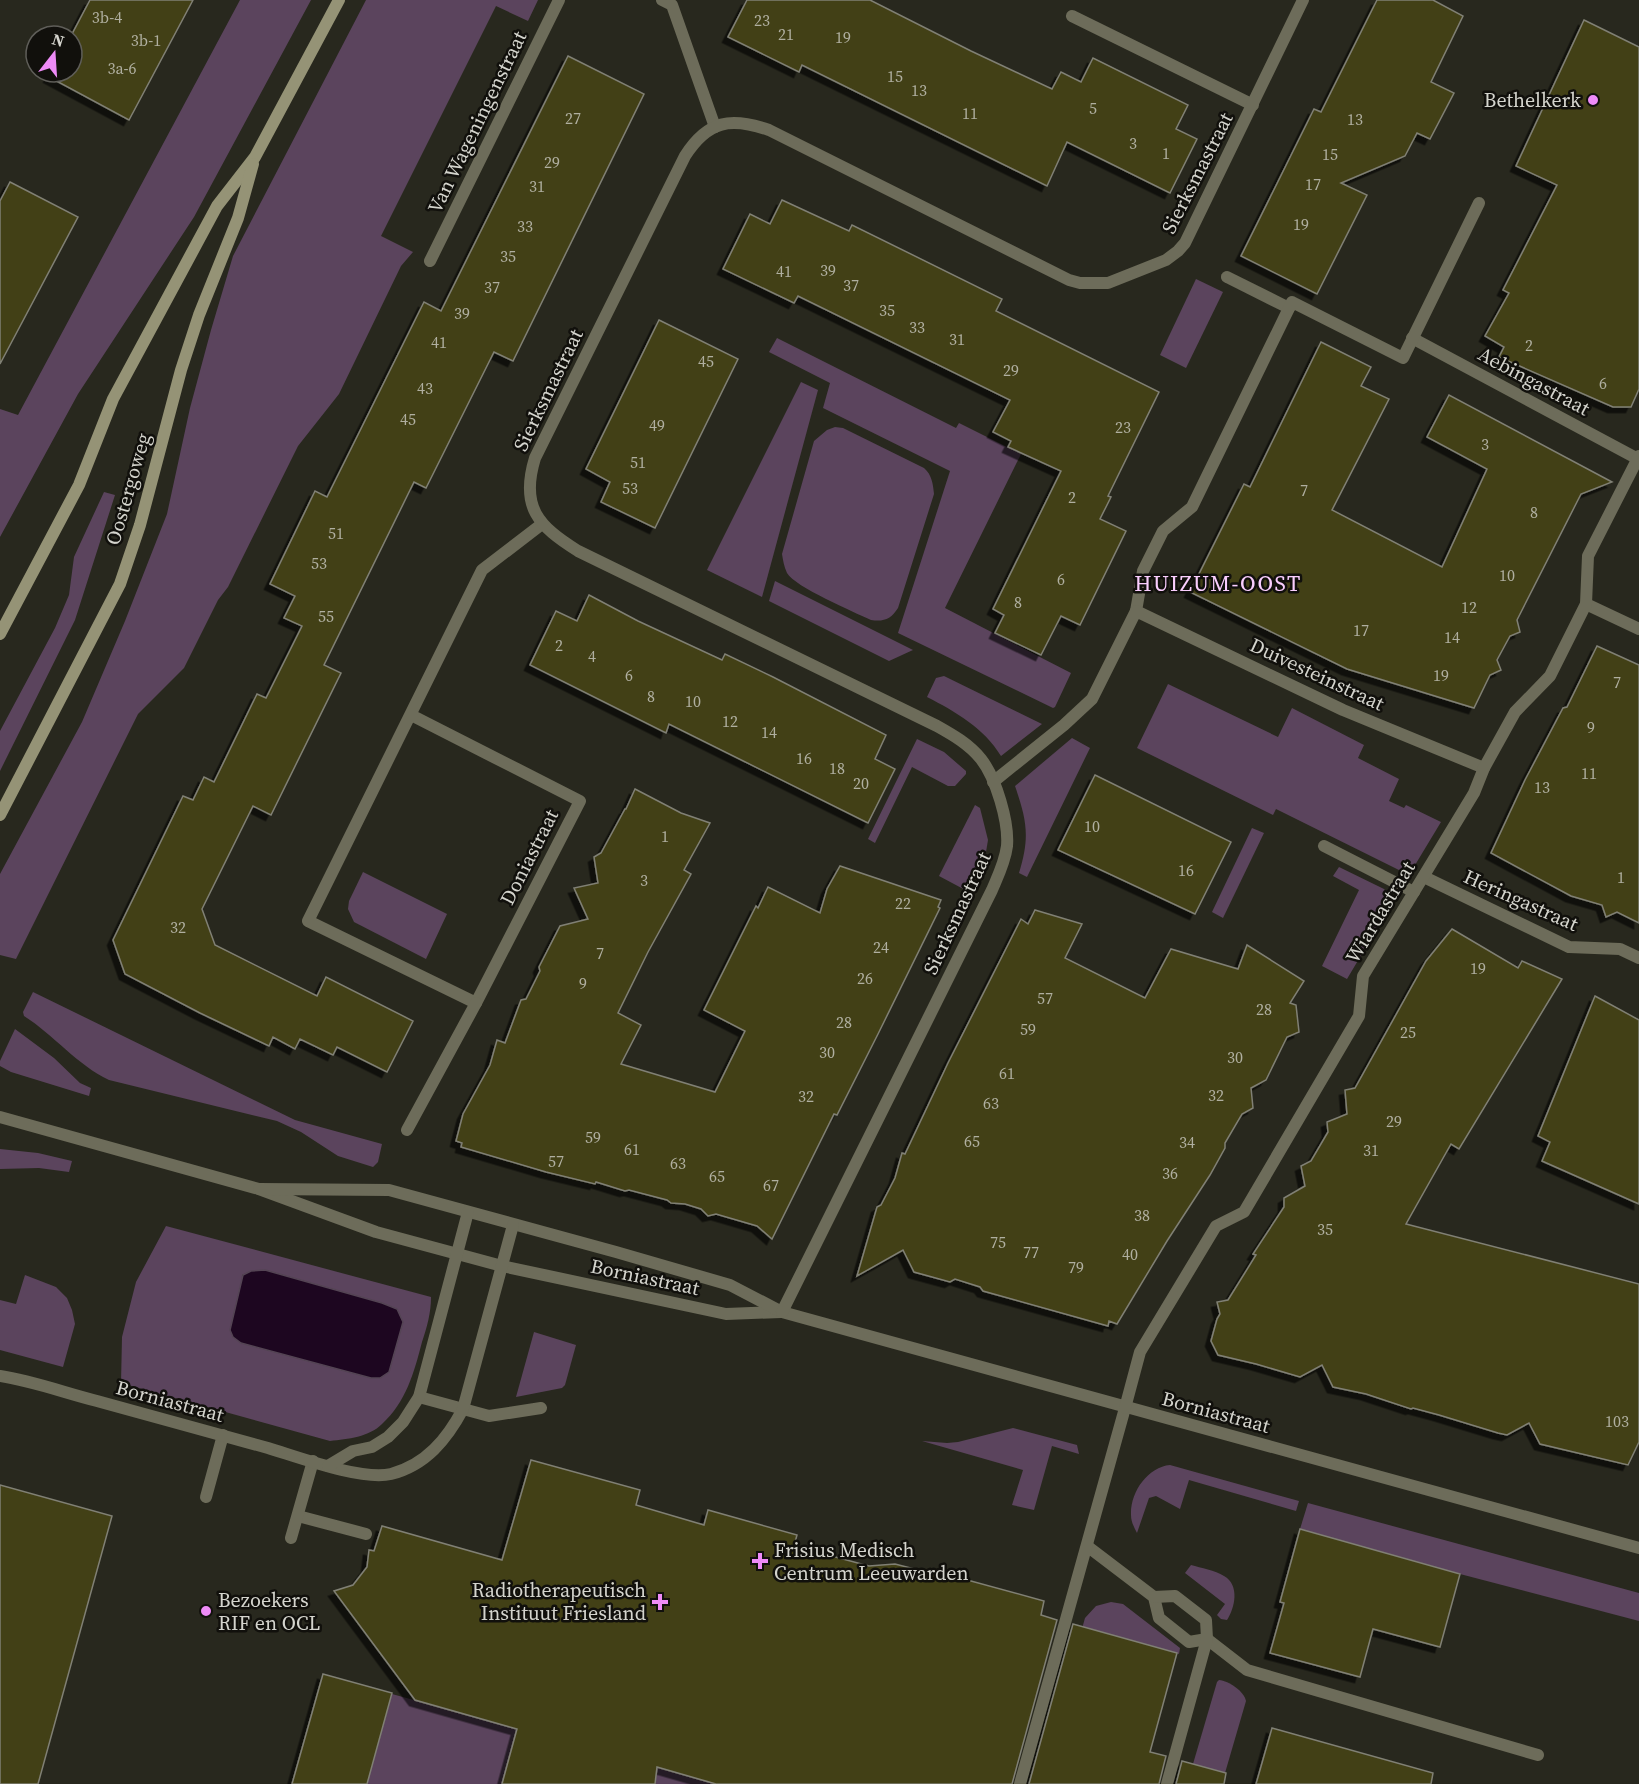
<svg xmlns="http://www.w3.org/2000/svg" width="1639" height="1784" font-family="'Source Serif 4',serif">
	<defs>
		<filter id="shadow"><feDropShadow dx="-5.5" dy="5.5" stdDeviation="0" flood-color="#0009"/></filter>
	</defs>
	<rect width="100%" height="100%" fill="#28281e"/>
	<g fill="#5b445d" fill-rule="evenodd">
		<path d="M240,0H311L194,217L78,394L0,537V409L18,415Z"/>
		<path d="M366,0H538L528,21L496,6L381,236L413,252L401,266L339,394L298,446L228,587L218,600L184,668L138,714L16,959L0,955V874L82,722L125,621L167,514L190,408L211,330L233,256Z"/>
		<path d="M1196,279L1223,292L1186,368L1160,355Z"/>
		<path d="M777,338L956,428L959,423L1021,454L945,608L1071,673L1055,707L1053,708L898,633L950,471L823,408L830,383L769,352Z"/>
		<path d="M801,382L818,390L762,597L707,570Z"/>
		<path d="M835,427L843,428L924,468C932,475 933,484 934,494L898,608C891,619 884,622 871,620C854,612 795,587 787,573C784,567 783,560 782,554L814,441L827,430Z"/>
		<path d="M104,492L115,495L75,620L0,771V731L55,628L69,595L74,557Z"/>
		<path d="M775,581L913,650L889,661L769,601Z"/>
		<path d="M944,676L1042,724L1001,756C984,728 956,712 927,697L936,678Z"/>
		<path d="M1168,684L1278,737L1292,708L1364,745L1358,758L1399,779L1389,801L1404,808L1406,805L1441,822L1409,875L1276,809L1273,815L1137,748Z"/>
		<path d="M1072,738L1090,748L1027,877L1019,873C1030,837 1027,821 1015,786Z"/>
		<path d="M917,739L944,752L966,771V774L955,786H948L912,767L875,843L868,839Z"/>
		<path d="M975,805L980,808L988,840L986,852L969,892L939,876Z"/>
		<path d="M1252,828L1264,833L1223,918L1212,912Z"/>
		<path d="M1339,867L1384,889L1391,897V905L1347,979L1322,966L1359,890L1333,876Z"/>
		<path d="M363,872L447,914L426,959L354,922L348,909L349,901Z"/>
		<path d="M33,992L295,1120L382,1144L378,1162L373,1167L338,1156L301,1132L277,1121L109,1080C77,1065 54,1035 24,1016L23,1012Z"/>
		<path d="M15,1029L54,1058L80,1083L91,1088L89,1096L11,1072L0,1066V1061Z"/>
		<path d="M0,1149L38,1153L72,1161L69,1172L39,1168L0,1169Z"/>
		<path d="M166,1226L431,1297C431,1313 427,1327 422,1342C414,1373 406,1402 382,1424C369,1437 348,1439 330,1441L121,1383L122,1337L136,1282ZM265,1270L382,1303L380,1378H371L241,1343L242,1275L251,1271Z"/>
		<path d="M25,1275L56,1287L67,1298L72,1310L75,1324L63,1367L0,1350V1300L16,1304Z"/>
		<path d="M534,1332L576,1345L565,1385L562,1388L516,1397Z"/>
		<path d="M1013,1428L1077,1445L1079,1454L1052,1446L1034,1510L1012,1505L1023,1470L922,1441L947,1443L958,1442Z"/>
		<path d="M1170,1465L1299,1501L1296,1511L1189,1480L1180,1509L1156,1496L1149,1498L1137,1533C1134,1527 1131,1522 1131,1515C1130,1492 1148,1467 1170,1465Z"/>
		<path d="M1308,1503L1639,1593V1621L1460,1574L1300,1529Z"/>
		<path d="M1191,1565C1201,1568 1215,1570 1224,1576C1240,1585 1235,1608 1227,1620L1221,1619L1217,1615L1225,1604L1185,1573Z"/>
		<path d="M1111,1602L1123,1604L1180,1648L1179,1654L1098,1631L1057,1718L1085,1618L1096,1606Z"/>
		<path d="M1219,1680C1229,1681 1244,1691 1246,1701L1225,1773L1193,1764L1217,1682Z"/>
		<path d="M392,1694L716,1784H516L503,1780L502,1784H367Z"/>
	</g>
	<path fill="#1d0620" stroke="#544454" stroke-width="1.5" d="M265,1270L382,1303L397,1309L403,1322L389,1372L380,1378H371L241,1343L233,1337L230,1330L243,1275L251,1271Z"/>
	<g fill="#433f17" stroke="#808074" stroke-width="1.5" filter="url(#shadow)">
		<path d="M90,0H193L129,120L49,77L52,72H72V36H71Z"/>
		<path d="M747,0H870L971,51L1052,89L1061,72L1081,82L1093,58L1188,105L1176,129L1197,139L1170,193L1067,142L1047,186L802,65L799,72L728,37Z"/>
		<path d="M1377,0H1433L1463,16L1431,82L1454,93L1430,139L1417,133L1405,156L1341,183L1367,195L1317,294L1241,256L1314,109L1321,112Z"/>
		<path d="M1584,20L1639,47V389L1631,407H1613L1499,357L1504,347L1485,336L1509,293L1503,290L1557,185L1516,166Z"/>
		<path d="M568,56L644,94L513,361L494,352L426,488L414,482L324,665L341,673L271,815L253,806L202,909L215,945L317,996L326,977L413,1021L387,1072L337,1047L333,1055L300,1039L295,1049L273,1037L269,1046L200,1013L125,974L113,940L183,796L193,800L204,777L214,782L257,694L266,698L302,626L284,618L295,596L270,584L315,491L327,497L424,302L441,311Z"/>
		<path d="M10,182L78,217L0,364V201Z"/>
		<path d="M782,200L849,231L852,225L1002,299L996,311L1159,392L1108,496L1111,497L1100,519L1126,531L1080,625L1061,616L1041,655L995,633L1004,615L993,609L1061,471L1008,447L1011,441L993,432L1010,400L798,296L794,303L723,269L750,214L770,224Z"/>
		<path d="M659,320L738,359L655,528L601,502L610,482L586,469Z"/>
		<path d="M1321,342L1371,367L1361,386L1389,399L1332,510L1442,567L1487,469L1427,437L1449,395L1612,482L1581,494L1517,620L1520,632L1510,636L1497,660L1501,670L1490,675L1474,708L1347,669L1190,592L1244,484L1250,487Z"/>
		<path d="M589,595L638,621L722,660L725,654L773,677L886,735L875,759L895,769L868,823L669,724L666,733L530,665L556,611L577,621Z"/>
		<path d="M1597,646L1639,665V923L1617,912L1606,917L1602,905L1571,896L1491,853L1525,780L1563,708L1567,707Z"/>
		<path d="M1095,775L1231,842L1195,914L1058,850Z"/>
		<path d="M635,789L681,813L710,823L684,870L691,874L648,952L618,1013L641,1025L621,1064L715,1092L745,1031L704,1010L756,906L758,908L768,887L820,913L827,889L840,866L941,900L938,907L940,908L878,1034L837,1115L834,1114L772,1239L757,1226L716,1214L708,1216L701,1209L685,1204L671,1203L667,1200L629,1190L625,1191L596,1182L595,1184L546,1172L461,1147L462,1143L456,1141L463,1114L490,1065L497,1040L505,1043L521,1000L526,999L540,971L539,967L560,926L588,919L574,888L598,883L594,857L601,853L625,809H626Z"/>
		<path d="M1035,910L1082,924L1065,958L1145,998L1171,949L1238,969L1247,945L1304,981L1290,1003L1296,1005L1299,1032L1287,1037L1266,1080L1251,1088L1253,1108L1242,1114L1225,1143V1148L1210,1175L1167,1241L1117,1324L1109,1321L1108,1326L983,1291L980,1287L955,1279L950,1282L914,1272L903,1250L857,1276L877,1207L881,1205L895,1178L902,1153L905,1154L948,1063L1021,919L1028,924Z"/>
		<path d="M1452,929L1518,968L1522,961L1562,979L1459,1149L1451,1144L1406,1224L1639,1284V1442L1628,1465L1540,1444L1529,1423L1507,1435L1498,1433L1439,1415L1413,1408L1411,1409L1366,1394L1333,1387L1322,1365L1300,1377L1256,1364L1218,1355L1211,1341L1217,1319L1220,1314L1217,1302L1228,1300L1256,1255L1253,1254L1284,1207V1198L1305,1186L1301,1166L1311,1161L1328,1132L1327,1122L1347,1114L1345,1090L1355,1088L1426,961Z"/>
		<path d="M1595,996L1639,1020V1204L1542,1161L1550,1142L1538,1136Z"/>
		<path d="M531,1460L640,1490L636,1505L704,1525L708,1510L797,1535L794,1546L869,1566L895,1564L938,1575V1572L1044,1601L1041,1615L1057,1620L1012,1784H716L657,1767L655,1784H502L517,1729L415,1700L334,1591L353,1585L367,1567L369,1550L374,1551L382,1526L502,1560Z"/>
		<path d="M0,1485L112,1516L38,1784H0Z"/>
		<path d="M1300,1529L1460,1574L1440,1647L1373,1629L1360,1677L1270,1653L1284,1603L1280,1602Z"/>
		<path d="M1073,1624L1177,1653L1150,1752L1166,1756L1159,1784H1029Z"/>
		<path d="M323,1674L392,1693L367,1784H292Z"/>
		<path d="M1272,1728L1433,1773L1431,1784H1256Z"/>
		<path d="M1182,1761L1226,1773L1224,1784H1176Z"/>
	</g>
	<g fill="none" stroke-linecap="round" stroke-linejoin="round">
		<g stroke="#6d6c5a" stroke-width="12">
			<path d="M1072,16L1253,105"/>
			<path d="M1324,846L1414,892"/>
			<path d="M419,1397L489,1416L541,1408"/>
			<path d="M206,1497L223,1435"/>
			<path d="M298,1516L366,1534"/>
			<path d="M291,1538L313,1461"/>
			<path d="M1087,1546L1154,1597L1159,1618L1189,1642L1207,1639L1247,1670L1538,1755"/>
			<path d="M1154,1597L1175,1596L1206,1620L1207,1639L1167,1784"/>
			<path d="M1020,1784L1125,1408"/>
		</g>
		<g stroke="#6d6c5a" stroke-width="12">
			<path d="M662,0L672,5L715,127"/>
			<path d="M430,261L559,0"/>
			<path d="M1227,277L1289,308"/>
			<path d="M1412,338L1638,459"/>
			<path d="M1586,604L1639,629"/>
			<path d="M1136,611L1143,571L1163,531L1192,507L1292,302L1403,358L1479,203"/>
			<path d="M411,715L580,801L476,1003L308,921L482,570L542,524"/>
			<path d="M993,782L1064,725L1092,699L1136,611L1343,710L1484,768"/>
			<path d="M1424,877L1569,947L1620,949L1639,958"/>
			<path d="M0,1117L259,1189L376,1232L502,1266L726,1314L781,1312"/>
			<path d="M407,1130L476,1003"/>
			<path d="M259,1189L389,1190L616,1252L730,1285L782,1312L1639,1548"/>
			<path d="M782,1312L992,890C998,876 1005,862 1007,846C1009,822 996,778 981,759C969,744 953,735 937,726L578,551C538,526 520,507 535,458L685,156C708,120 731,117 769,130L1069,280L1080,283H1108L1166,260L1178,251L1185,243L1303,0"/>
			<path d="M0,1376C33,1381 65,1393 97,1401C154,1417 211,1432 268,1448C298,1457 362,1481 391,1474C426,1465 447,1439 463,1409L513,1225"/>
			<path d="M1125,1408L1140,1352L1216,1226L1244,1212L1359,1016L1363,976L1474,793L1484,768L1515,712L1550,676L1586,604L1588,556L1639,456"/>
			<path d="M328,1466L353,1451L372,1447L388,1437L403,1422L419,1397L468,1212"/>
		</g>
		<g stroke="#959376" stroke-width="12">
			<path d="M0,634L79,485L113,399L217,206L255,157L339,0"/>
			<path d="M0,815L120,584L140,525L181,370L199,315L238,218L253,164"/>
		</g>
	</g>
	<g fill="#ee8bf7" stroke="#11100c" stroke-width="2">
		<circle cx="1593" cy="100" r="6"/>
		<path d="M757 1552h6v6h6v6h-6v6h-6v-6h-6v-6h6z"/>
		<path d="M657 1593h6v6h6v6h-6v6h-6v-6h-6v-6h6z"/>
		<circle cx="206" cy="1611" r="6"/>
	</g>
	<g text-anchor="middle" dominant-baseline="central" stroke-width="5" stroke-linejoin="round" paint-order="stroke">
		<g font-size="16" fill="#b0afa0">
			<text x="107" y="17">3b-4</text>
			<text x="762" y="20">23</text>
			<text x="786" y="34">21</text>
			<text x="843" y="37">19</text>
			<text x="146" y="40">3b-1</text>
			<text x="122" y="68">3a-6</text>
			<text x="895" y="76">15</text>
			<text x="919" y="90">13</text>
			<text x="1093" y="108">5</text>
			<text x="970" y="113">11</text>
			<text x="573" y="118">27</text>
			<text x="1355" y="119">13</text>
			<text x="1133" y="143">3</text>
			<text x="1166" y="153">1</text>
			<text x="1330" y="154">15</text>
			<text x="552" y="162">29</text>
			<text x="1313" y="184">17</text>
			<text x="537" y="186">31</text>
			<text x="1301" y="224">19</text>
			<text x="525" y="226">33</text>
			<text x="508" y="256">35</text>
			<text x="828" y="270">39</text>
			<text x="784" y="271">41</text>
			<text x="851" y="285">37</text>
			<text x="492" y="287">37</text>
			<text x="887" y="310">35</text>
			<text x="462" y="313">39</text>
			<text x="917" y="327">33</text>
			<text x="957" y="339">31</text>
			<text x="439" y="342">41</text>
			<text x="1529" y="345">2</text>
			<text x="706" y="361">45</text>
			<text x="1011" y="370">29</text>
			<text x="1603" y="383">6</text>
			<text x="425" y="388">43</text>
			<text x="408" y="419">45</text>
			<text x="657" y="425">49</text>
			<text x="1123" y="427">23</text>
			<text x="1485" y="444">3</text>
			<text x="638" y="462">51</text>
			<text x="630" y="488">53</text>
			<text x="1304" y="490">7</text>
			<text x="1072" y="497">2</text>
			<text x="1534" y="512">8</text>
			<text x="336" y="533">51</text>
			<text x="319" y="563">53</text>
			<text x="1507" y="575">10</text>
			<text x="1061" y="579">6</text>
			<text x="1018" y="602">8</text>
			<text x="1469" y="607">12</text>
			<text x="326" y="616">55</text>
			<text x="1361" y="630">17</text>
			<text x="1452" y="637">14</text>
			<text x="559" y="645">2</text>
			<text x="592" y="656">4</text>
			<text x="629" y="675">6</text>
			<text x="1441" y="675">19</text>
			<text x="1617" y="682">7</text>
			<text x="651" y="696">8</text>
			<text x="693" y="701">10</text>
			<text x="730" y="721">12</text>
			<text x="1591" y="727">9</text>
			<text x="769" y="732">14</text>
			<text x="804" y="758">16</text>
			<text x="837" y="768">18</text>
			<text x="1589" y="773">11</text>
			<text x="861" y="783">20</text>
			<text x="1542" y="787">13</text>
			<text x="1092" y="826">10</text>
			<text x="665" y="836">1</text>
			<text x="1186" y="870">16</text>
			<text x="1621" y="877">1</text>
			<text x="644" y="880">3</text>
			<text x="903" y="903">22</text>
			<text x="178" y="927">32</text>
			<text x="881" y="947">24</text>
			<text x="600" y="953">7</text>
			<text x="1478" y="968">19</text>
			<text x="865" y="978">26</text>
			<text x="583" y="983">9</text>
			<text x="1045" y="998">57</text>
			<text x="1264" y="1009">28</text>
			<text x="844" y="1022">28</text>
			<text x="1028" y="1029">59</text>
			<text x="1408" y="1032">25</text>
			<text x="827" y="1052">30</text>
			<text x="1235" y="1057">30</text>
			<text x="1007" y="1073">61</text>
			<text x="1216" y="1095">32</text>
			<text x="806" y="1096">32</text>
			<text x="991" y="1103">63</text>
			<text x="1394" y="1121">29</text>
			<text x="593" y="1137">59</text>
			<text x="972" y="1141">65</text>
			<text x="1187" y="1142">34</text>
			<text x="632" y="1149">61</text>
			<text x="1371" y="1150">31</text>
			<text x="556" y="1161">57</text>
			<text x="678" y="1163">63</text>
			<text x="1170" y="1173">36</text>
			<text x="717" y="1176">65</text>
			<text x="771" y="1185">67</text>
			<text x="1142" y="1215">38</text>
			<text x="1325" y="1229">35</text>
			<text x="998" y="1242">75</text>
			<text x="1031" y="1252">77</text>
			<text x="1130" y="1254">40</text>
			<text x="1076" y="1267">79</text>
			<text x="1617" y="1421">103</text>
		</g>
		<g font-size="20" fill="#d4d4cd" stroke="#11100c" text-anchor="end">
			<text x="1581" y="100">Bethelkerk</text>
			<text x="774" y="1550" text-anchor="start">Frisius Medisch<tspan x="774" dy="23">Centrum Leeuwarden</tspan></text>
			<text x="646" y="1590">Radiotherapeutisch<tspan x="646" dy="23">Instituut Friesland</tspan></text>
			<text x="218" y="1600" text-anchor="start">Bezoekers<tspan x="218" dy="23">RIF en OCL</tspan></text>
		</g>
		<g font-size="20" fill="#d4d4cd" stroke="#11100c">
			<text transform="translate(477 122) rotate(-64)">Van Wageningenstraat</text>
			<text transform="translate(1197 173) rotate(-63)">Sierksmastraat</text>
			<text transform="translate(1534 381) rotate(28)">Aebingastraat</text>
			<text transform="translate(548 390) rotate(-64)">Sierksmastraat</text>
			<text transform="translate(128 489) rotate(-74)">Oostergoweg</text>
			<text transform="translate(1317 674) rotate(25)">Duivesteinstraat</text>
			<text transform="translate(529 857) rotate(-63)">Doniastraat</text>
			<text transform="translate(1521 900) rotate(24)">Heringastraat</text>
			<text transform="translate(1380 912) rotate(-59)">Wiardastraat</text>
			<text transform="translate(957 913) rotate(-65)">Sierksmastraat</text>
			<text transform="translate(645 1277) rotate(12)">Borniastraat</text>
			<text transform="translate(170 1401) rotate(15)">Borniastraat</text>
			<text transform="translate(1216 1412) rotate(15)">Borniastraat</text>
		</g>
		<g font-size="22" letter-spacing="1.5" fill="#facefe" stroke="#11100c">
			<text x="1218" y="583">HUIZUM-OOST</text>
		</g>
	</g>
	<g transform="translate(54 54) rotate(17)"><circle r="28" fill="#11100c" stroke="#5f5e59" stroke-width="1.5"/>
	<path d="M0-4.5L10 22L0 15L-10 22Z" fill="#ee8bf7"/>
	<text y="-9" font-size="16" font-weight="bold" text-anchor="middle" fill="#d4d4cd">N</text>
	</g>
</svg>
